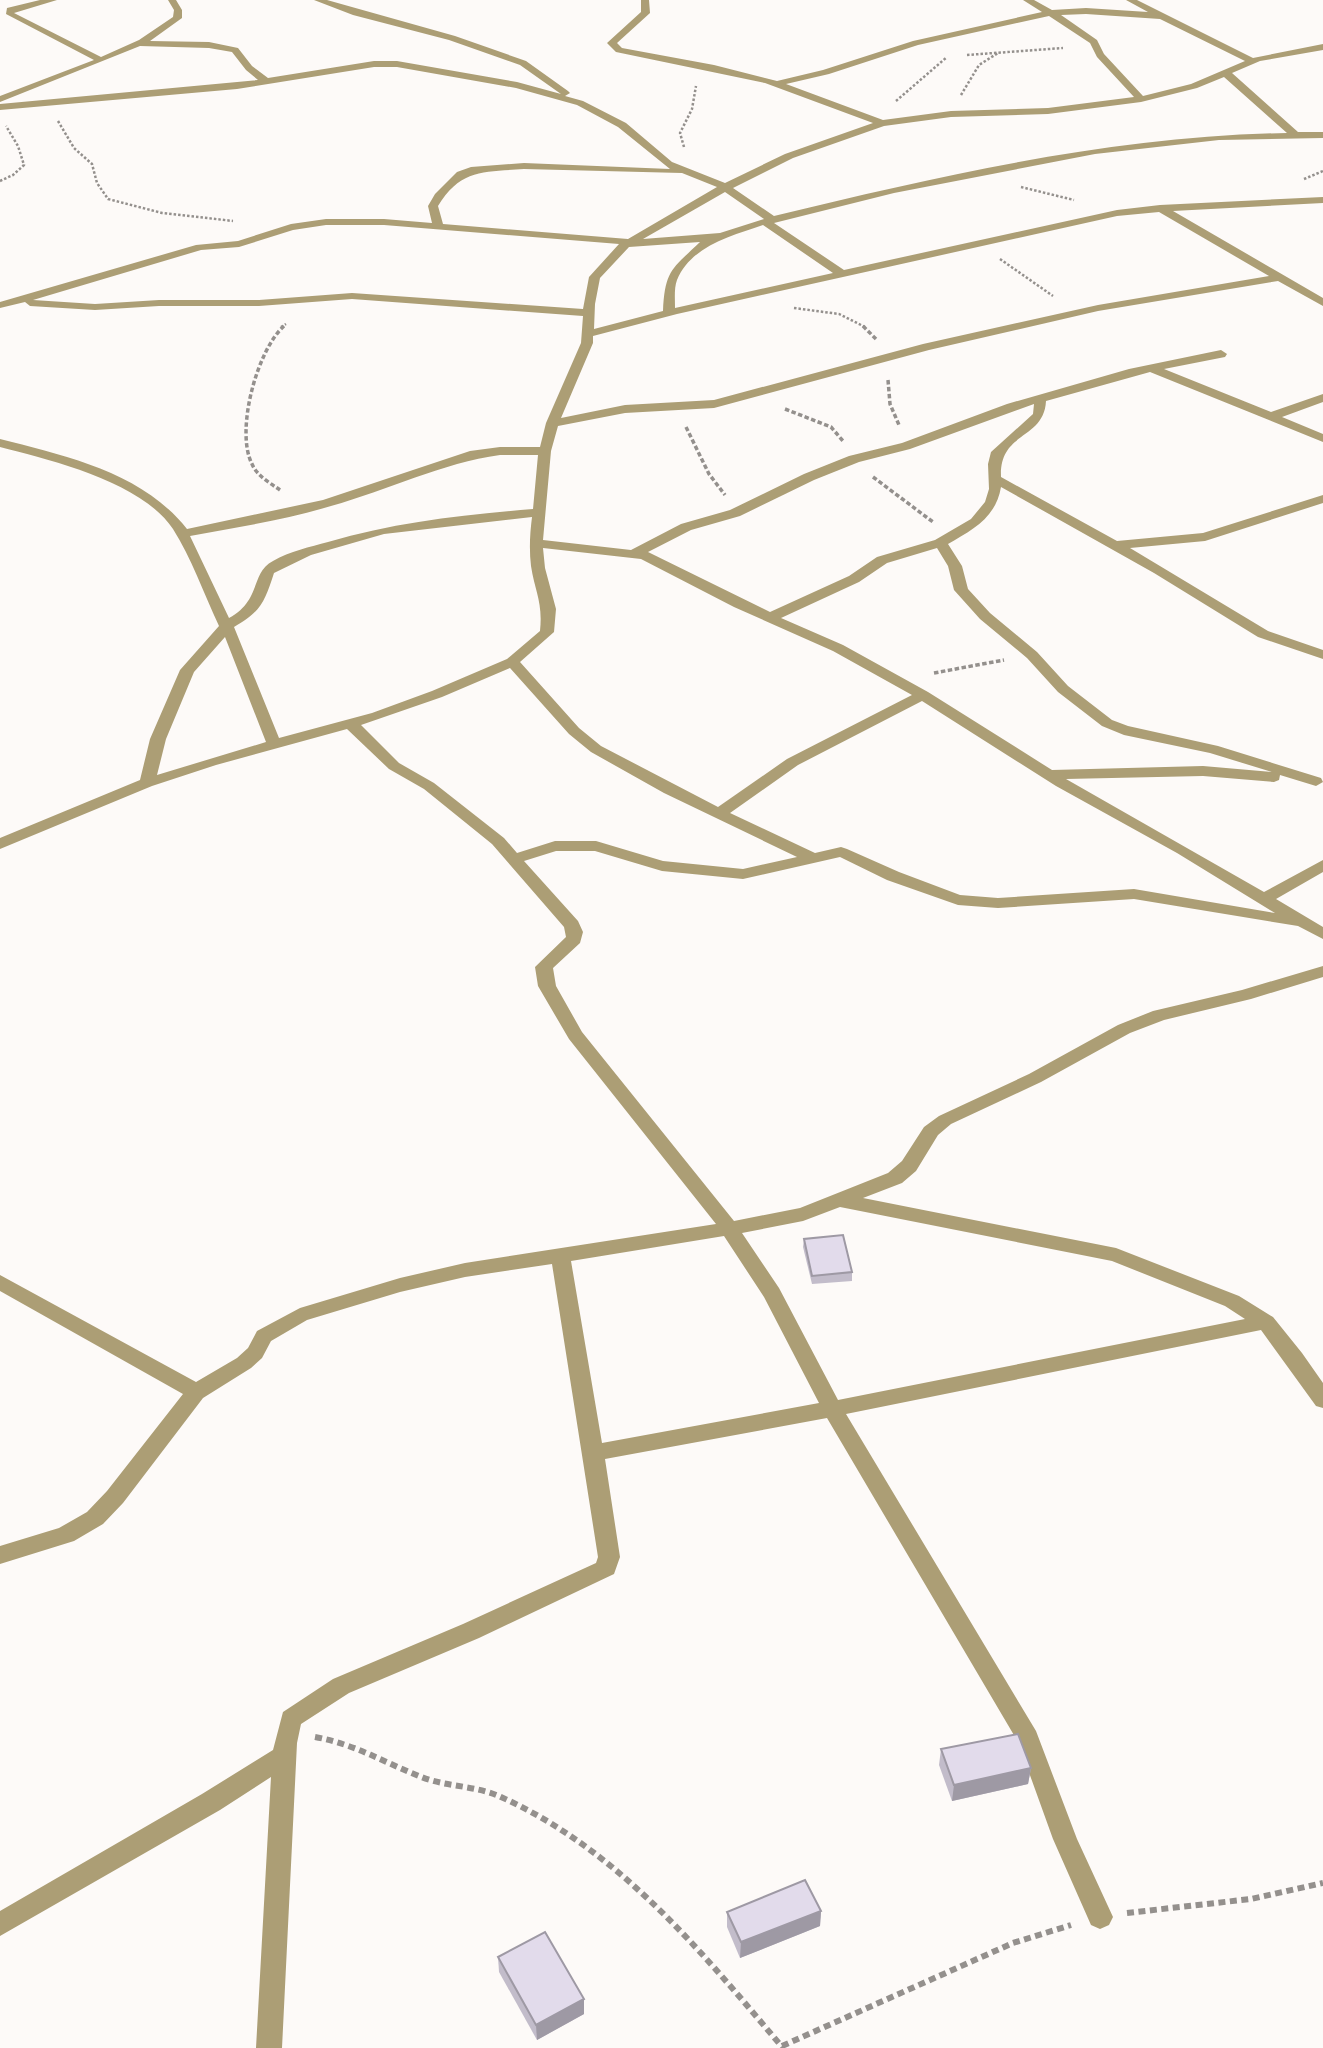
<svg xmlns="http://www.w3.org/2000/svg" width="1323" height="2048" font-family="'Source Serif 4',serif">
	<rect width="100%" height="100%" fill="#fdfaf8"/>
	<g fill="none" stroke-linecap="round" stroke-linejoin="round">
		<g stroke="#94908d" stroke-width="2.5" stroke-dasharray="2.5 2" stroke-linecap="butt">
			<path d="M967,55L1063,48"/>
			<path d="M961,95L979,65L998,53"/>
			<path d="M896,101L947,57"/>
			<path d="M58,121L74,148L92,164L97,183L108,199L162,213L233,221"/>
			<path d="M684,147L680,133L692,109L696,86"/>
			<path d="M1304,179L1323,171"/>
			<path d="M0,181L13,175L24,165L18,146L6,126"/>
			<path d="M1021,187L1074,200"/>
			<path d="M1000,259L1053,296"/>
			<path d="M794,308L839,314L865,327"/>
			<path d="M281,327L286,324"/>
		</g>
		<g stroke="#94908d" stroke-width="3.5" stroke-dasharray="4.5 2.5" stroke-linecap="butt">
			<path d="M863,326L876,339"/>
			<path d="M888,380L890,404L899,425"/>
			<path d="M785,409L831,427L843,441"/>
			<path d="M686,427L709,474L725,495"/>
			<path d="M873,477L933,522"/>
			<path d="M280,490C270,483 257,476 252,464C235,431 257,350 284,326"/>
			<path d="M934,673L1004,660"/>
		</g>
		<g stroke="#94908d" stroke-width="6" stroke-dasharray="7 4.5" stroke-linecap="butt">
			<path d="M315,1737C357,1745 381,1761 419,1776C444,1787 475,1785 501,1797C619,1850 701,1951 783,2048"/>
			<path d="M1127,1913L1251,1899L1323,1883"/>
			<path d="M782,2046L1013,1943L1071,1925"/>
		</g>
		<path fill="#ac9e75" fill-rule="evenodd" d="M40,0H57L14,13L101,57L139,40L173,17L174,10L168,0H176L182,10V18L150,41L209,42L238,48L252,66L268,78L374,61H397L517,82L561,94L520,65L449,40L353,15L314,0H327L455,36L526,61L568,91L570,93L565,96L583,101L626,123L672,162L725,183L785,154L873,123L765,83L616,52L607,43L641,12V0H649L650,13L617,43L622,48L714,65L777,81L823,70L913,41L1042,12L1023,0H1034L1052,10L1086,8L1148,12L1126,0H1137L1253,58L1323,44V50L1260,61L1232,73L1298,132H1323V138L1219,140L1095,154L894,193L774,223L844,270L1117,210L1160,205L1323,197V203L1173,211L1323,298V306L1278,281L1098,311L929,350L714,408L625,413L558,426L551,451L543,540L631,550L681,524L730,510L804,474L849,456L902,443L1007,404L1129,369L1221,350L1227,354L1225,357L1164,369L1271,412L1323,394V402L1282,417L1323,434V442L1150,372L1046,401C1044,440 999,431 1001,477L1117,541L1203,533L1323,495V503L1205,541L1130,548L1268,631L1323,650V659L1258,637L1154,573L1001,487C996,518 972,530 948,544L962,566L968,589L990,613L1037,652L1068,686L1112,720L1128,726L1218,746L1321,778L1323,782L1316,786L1280,775L1279,780L1274,782L1203,776L1066,779L1264,892L1323,860V872L1276,899L1323,927V939L1298,926L1134,899L998,908L958,905L887,880L840,857L743,879L662,871L595,851H556L524,861L578,921L583,932L580,943L553,968L556,986L582,1032L734,1221L800,1208L888,1173L902,1161L924,1127L939,1116L1029,1074L1118,1025L1153,1011L1242,990L1323,966V977L1251,999L1164,1020L1130,1033L1041,1082L951,1124L938,1135L916,1171L902,1183L863,1198L1116,1248L1239,1296L1273,1317L1302,1353L1323,1383V1408L1316,1406L1261,1330L846,1414L1036,1731L1077,1839L1113,1917L1109,1925L1100,1929L1091,1925L1053,1839L1018,1742L827,1418L605,1459L620,1557L614,1574L479,1638L349,1693L301,1724L297,1743L282,2048H256L271,1777L220,1810L0,1936V1911L202,1794L273,1750L283,1712L333,1679L463,1624L596,1563L598,1557L552,1264L465,1277L400,1292L307,1320L271,1341L262,1358L251,1368L203,1398L123,1503L103,1524L74,1541L0,1564V1546L59,1528L87,1512L107,1491L183,1394L0,1291V1275L196,1382L237,1358L248,1348L257,1331L300,1308L400,1278L465,1263L716,1224L569,1039L538,986L535,967L566,937L564,927L492,844L424,789L389,769L347,729L216,765L152,786L0,849V838L140,780L150,739L180,670L219,626C204,594 191,557 173,529C142,482 51,460 0,447V439C66,456 142,472 187,529L323,500L470,451L500,447H540L546,423L581,343L583,316L352,299L259,306H159L95,310L30,306L25,302L0,308V302L196,245L238,241L291,224L326,219H384L432,223L428,206L435,194L457,172L471,167L524,163L670,169L618,127L577,105L516,88L397,67H374L237,89L0,110V104L258,80L246,70L232,52L209,48L140,46L0,102V96L94,60L6,14L7,8ZM1086,14L1160,19L1245,61L1191,84L1143,96L1104,54L1097,40L1061,15ZM1049,16L1090,43L1097,57L1134,97L1048,108L951,111L883,120L786,84L829,74L918,45ZM1224,77L1287,133C1113,136 943,175 774,216L733,188L793,158L884,126L951,117L1048,114L1141,102L1197,88ZM524,169L682,173L717,187L628,239L443,224L438,206C461,168 485,172 524,169ZM725,192L764,219L720,233L643,239ZM1159,212L1269,276L1098,305L923,344L714,400L625,405L561,418L593,343V336L677,314L1117,216ZM326,225H384L619,244L589,277L583,309L352,293L259,300H159L95,304L33,300L201,250L239,247L293,230ZM763,225L833,273L675,308C675,299 674,288 677,280C691,246 731,236 763,225ZM700,242C672,269 665,270 663,311L594,329L595,304L600,278L629,247ZM1034,404L1033,414L991,452L988,464L989,489L985,502L971,519L935,540L877,557L849,576L770,612L648,552L691,530L740,516L814,480L859,462L910,449ZM500,455H538L533,509C463,515 396,522 328,542C310,547 290,551 273,561C250,573 262,600 229,618L190,536C238,527 285,520 331,506C388,490 442,463 500,455ZM532,517C530,533 529,549 531,566C535,592 543,602 540,631L507,659L432,691L372,713L279,738L234,627C261,612 265,601 274,573L311,555L384,534ZM543,548L641,559L734,607L833,651L912,695L787,759L718,807L601,746L579,728L520,662L554,632L556,609L545,568ZM937,548L948,566L954,590L980,619L1027,658L1058,692L1102,726L1124,735L1210,753L1272,772L1203,766L1052,770L928,692L843,645L781,618L859,582L887,563ZM225,637L266,742L157,775L166,739L194,672ZM510,668L569,734L591,752L664,793L797,857L743,869L663,861L596,841H555L517,853L504,838L434,783L399,763L361,725L442,697ZM922,701L1056,786L1177,853L1275,913L1134,889L998,898L960,895L899,872L847,849L841,847L815,853L730,813L798,765ZM840,1207L1112,1261L1225,1306L1245,1319L838,1400L779,1288L742,1233L803,1221ZM724,1236L764,1297L819,1403L602,1443L571,1261Z"/>
	</g>
	<g fill="#c2bcca">
		<path d="M804,1239L852,1272V1281L812,1284L803,1247Z"/>
		<path d="M941,1749L1031,1768L1028,1784L952,1801L939,1765Z"/>
		<path d="M821,1911L820,1926L740,1958L727,1927V1912Z"/>
		<path d="M498,1957L584,1999V2014L537,2040L499,1972Z"/>
	</g>
	<g fill="#9e99a4">
		<path d="M1031,1768L1028,1784L952,1801L954,1785Z"/>
		<path d="M821,1911L820,1926L740,1958L741,1942Z"/>
		<path d="M584,1999V2014L537,2040L536,2025Z"/>
	</g>
	<g fill="#e2dbeb" stroke="#9e99a4" stroke-width="2">
		<path d="M843,1235L852,1272L812,1276L804,1239Z"/>
		<path d="M1018,1734L1031,1768L954,1785L941,1749Z"/>
		<path d="M805,1880L821,1911L741,1942L727,1912Z"/>
		<path d="M545,1932L584,1999L536,2025L498,1957Z"/>
	</g>
</svg>
